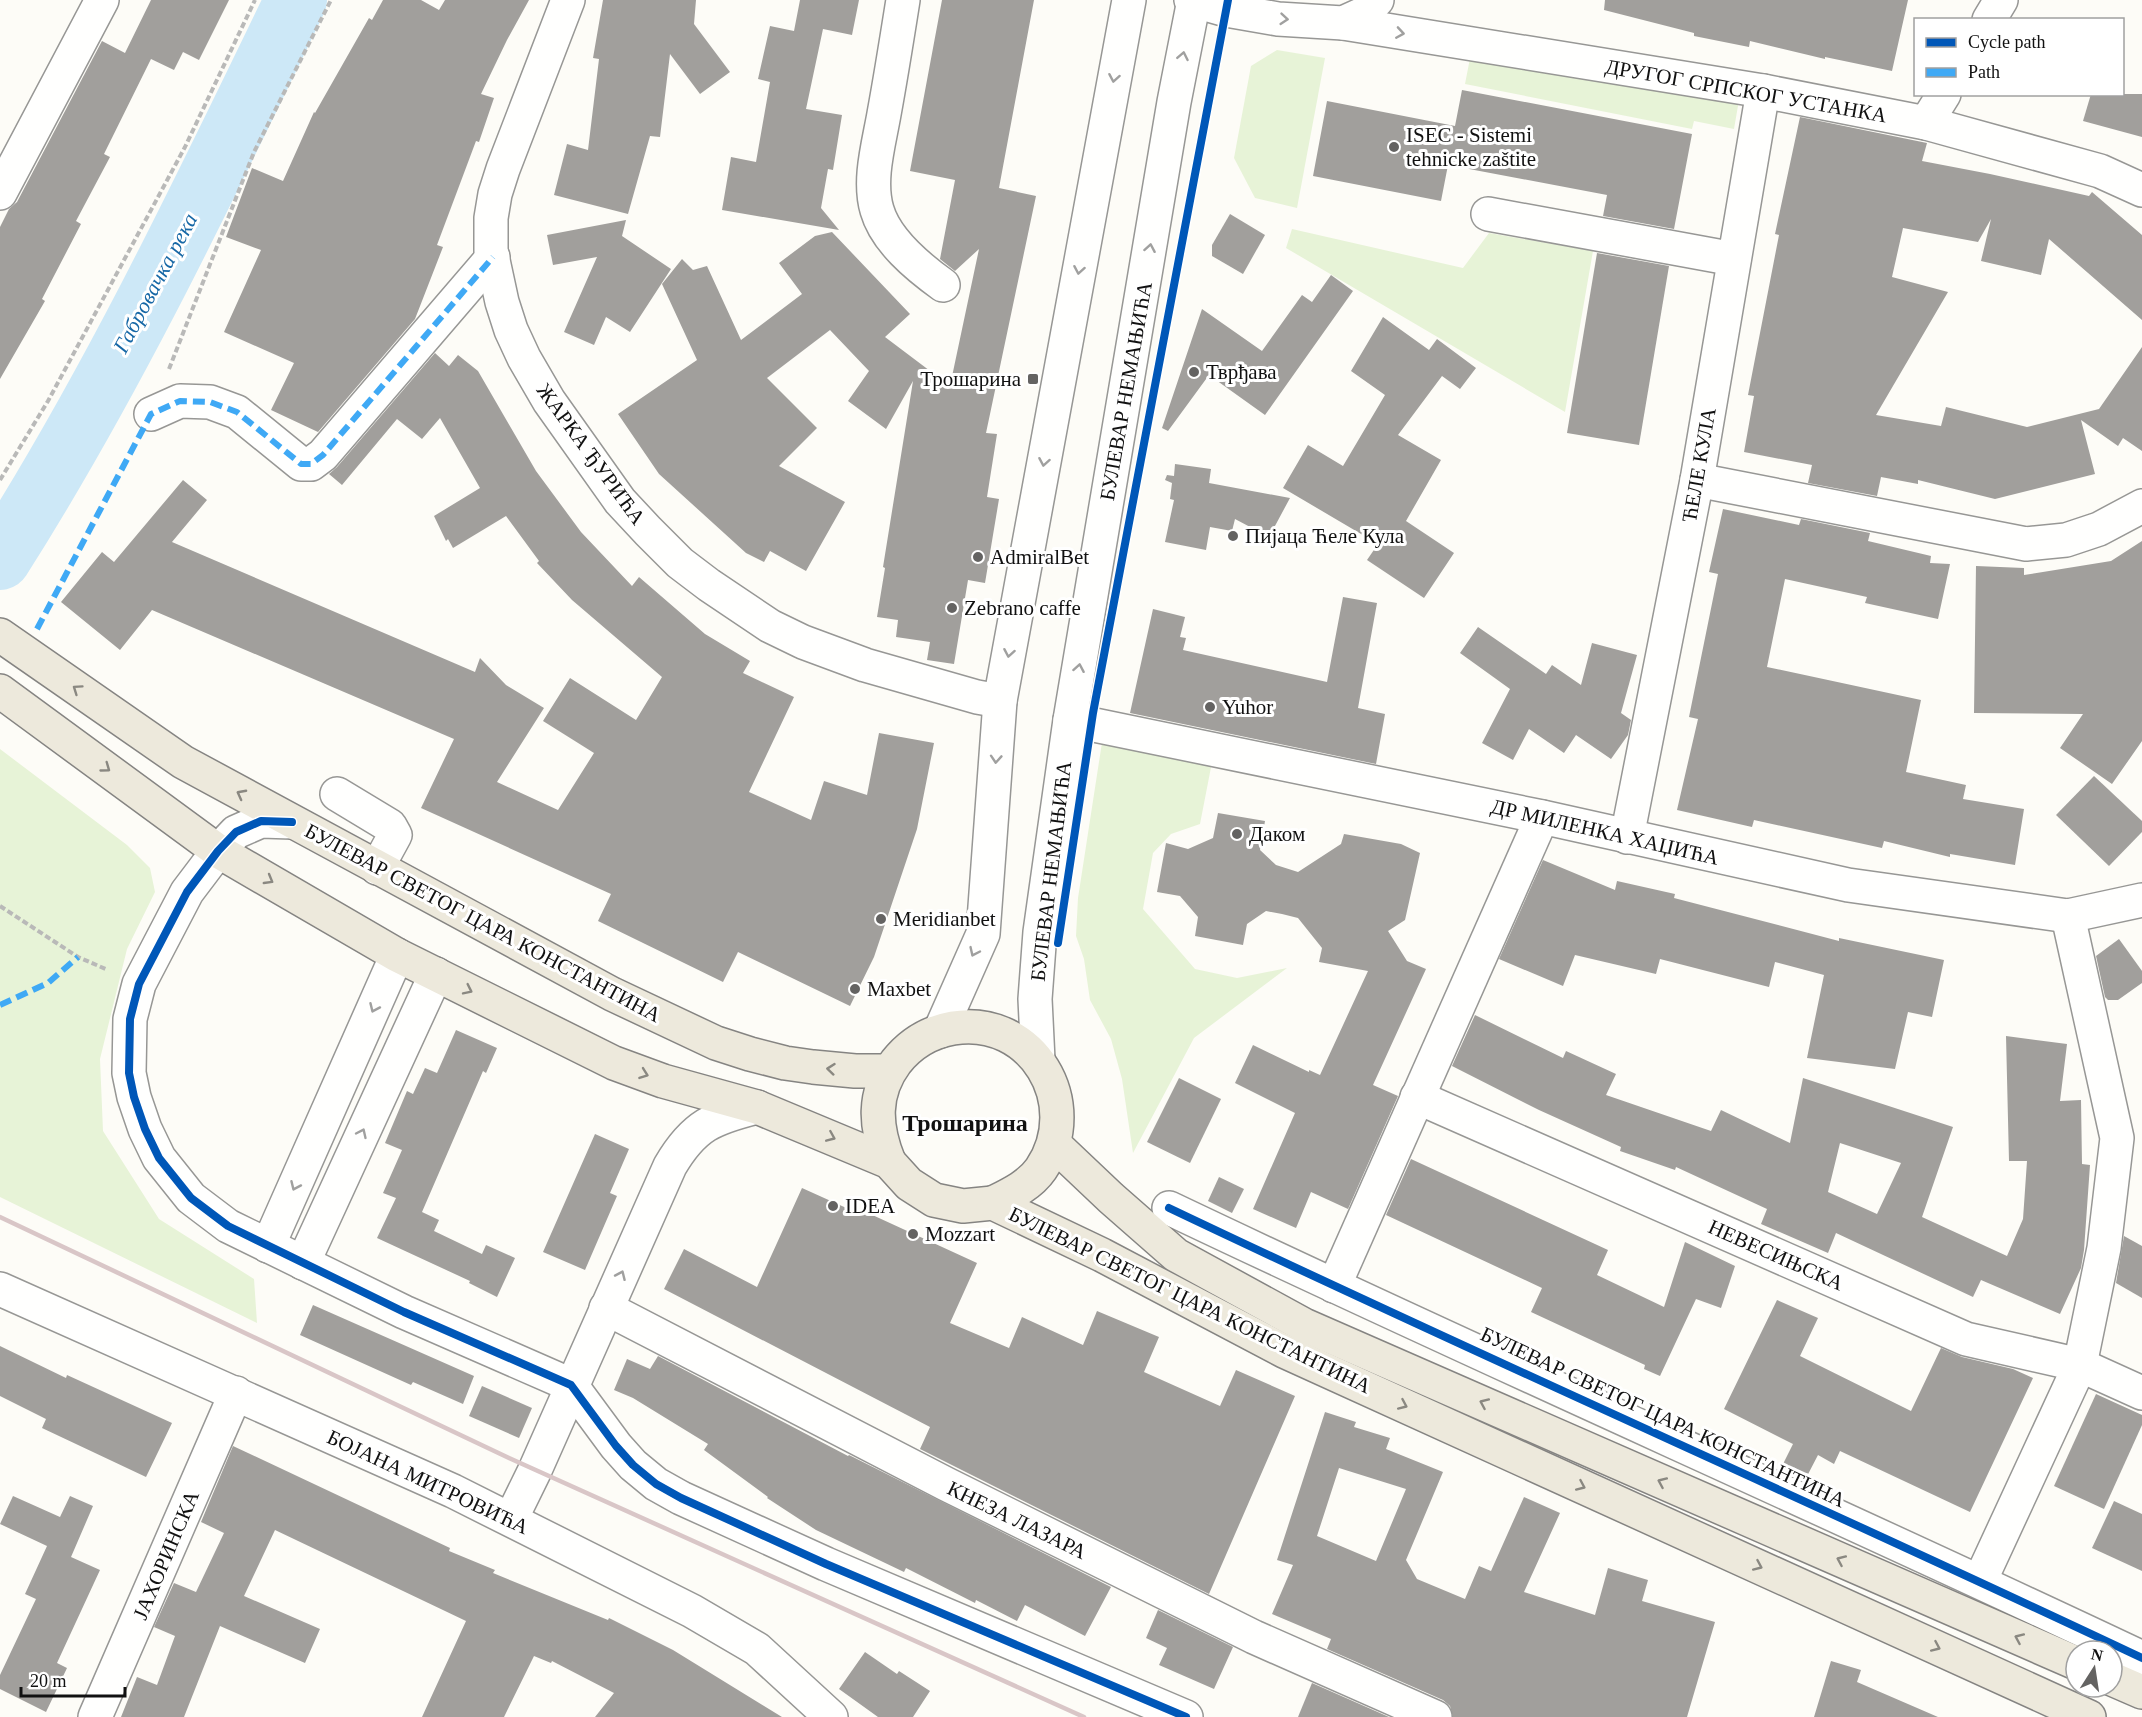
<svg xmlns="http://www.w3.org/2000/svg" width="2142" height="1717" font-family="Georgia,serif">
	<rect width="100%" height="100%" fill="#fdfcf7"/>
	<g fill="#e7f3d7">
		<path d="M1472,48L1739,100L1734,129L1694,121L1692,129L1465,84Z"/>
		<path d="M1277,50L1325,58L1297,208L1255,198L1234,158L1251,66Z"/>
		<path d="M1292,229L1463,268L1489,233L1593,251L1565,412L1286,248Z"/>
		<path d="M1103,736L1213,757L1200,824L1171,834L1153,853L1143,909L1195,969L1237,978L1287,968L1194,1038L1133,1153L1122,1079L1111,1039L1090,1000L1084,959L1076,936L1078,898Z"/>
		<path d="M0,749L127,845L150,868L155,892L127,949L100,1059L103,1131L159,1219L254,1279L257,1323L0,1197Z"/>
	</g>
	<g fill="none" stroke-linecap="round" stroke-linejoin="round">
		<path stroke="#cde8f7" stroke-width="62" d="M0,559C113,381 204,190 296,0"/>
	</g>
	<g fill="#a19f9c" fill-rule="evenodd">
		<path d="M151,0H229L199,60L183,52L174,70L151,59L104,154L110,157L76,221L81,224L42,299L45,301L0,379V227L9,209L17,202L102,41L125,53Z"/>
		<path d="M383,0H421L439,10L445,0H529L507,40L481,94L494,98L479,142L476,141L437,245L443,247L415,319L318,432L271,410L294,363L224,332L261,250L226,237L252,168L283,181L314,112L315,113L369,18L372,20Z"/>
		<path d="M603,0H696L694,24L730,72L700,94L670,54L660,137L650,136L628,214L554,195L567,144L588,150L599,59L593,58Z"/>
		<path d="M800,0H859L852,35L823,29L806,109L842,115L833,170L828,169L821,208L839,230L722,210L731,157L756,162L770,82L758,79L770,26L794,31Z"/>
		<path d="M942,0H1034L999,188L1036,196L986,433L997,434L987,497L999,499L985,583L968,580L954,664L927,660L930,642L896,637L898,620L877,617L885,568L883,567L913,381L886,429L848,401L869,371L830,330L767,378L817,428L779,466L845,502L806,571L770,551L764,562L746,553L659,474L618,414L697,360L662,284L682,259L693,270L707,266L741,340L802,294L779,263L815,236L832,232L910,314L885,337L950,386L979,249L955,271L940,259L955,180L910,171Z"/>
		<path d="M1605,0H1908L1892,71L1825,57V59L1750,41L1749,47L1694,36V33L1604,10Z"/>
		<path d="M1462,90L1692,134L1674,229L1603,216L1607,195L1448,165L1441,201L1313,176L1327,101L1455,126Z"/>
		<path d="M2091,94H2142V137L2083,121Z"/>
		<path d="M1800,117L1927,143L1922,161L1990,174L2089,196L2092,192L2142,235V320L2049,239L2041,275L1981,261L1991,219L1978,242L1903,228L1892,277L1948,292L1876,415L1941,426L1946,407L2027,427L2099,409L2142,347V451L2123,438L2118,446L2081,420L2095,474L1995,499L1918,480V484L1881,477L1877,496L1808,483L1812,465L1744,452L1754,396L1748,395L1779,235L1775,234Z"/>
		<path d="M1230,214L1265,235L1243,274L1212,256V245Z"/>
		<path d="M626,220L622,236L671,269L630,332L606,317L594,345L564,332L597,257L553,265L547,235Z"/>
		<path d="M1597,253L1669,266L1639,445L1567,433Z"/>
		<path d="M1331,275L1353,291L1265,415L1209,375L1168,431L1162,428L1202,309L1262,351L1302,295L1312,302Z"/>
		<path d="M1383,317L1429,350L1437,339L1476,368L1460,389L1442,376L1398,435L1441,460L1406,521L1454,553L1424,598L1367,560L1378,544L1283,488L1308,445L1343,466L1385,395L1351,371Z"/>
		<path d="M435,353L449,366L458,355L478,371L536,471L581,532L632,586L639,577L705,634L750,661L743,673L794,697L749,792L811,820L824,781L867,795L879,733L934,743L917,829L874,957L850,1006L738,952L723,982L598,921L611,894L421,808L454,739L152,610L120,650L61,602L102,552L114,562L183,480L207,500L172,542L475,672L480,658L506,685L544,708L497,782L558,810L594,753L543,721L570,678L636,720L662,677L572,600L537,563L539,561L506,516L453,548L448,539L446,541L434,516L480,488L440,418L422,439L397,419L342,485L329,474L337,467Z"/>
		<path d="M1175,464L1211,469L1209,483L1290,498L1269,537L1235,519L1232,531L1210,527L1206,550L1165,542L1174,500L1170,499L1172,483L1165,480L1167,475L1174,476Z"/>
		<path d="M1723,509L1799,525L1801,519L1870,533L1868,541L1931,556L1930,563L1950,564L1938,619L1865,603L1867,597L1785,579L1767,667L1921,700L1906,772L1966,785L1963,799L2024,809L2015,865L1950,854V857L1884,841L1882,848L1754,820L1752,827L1677,810L1698,719L1689,717L1718,574L1709,572Z"/>
		<path d="M2142,541V741L2112,784L2060,748L2083,714L1974,713L1976,566L2024,568V575L2111,561Z"/>
		<path d="M1343,597L1377,603L1358,708L1385,714L1376,764L1130,713L1153,609L1185,617L1180,637L1186,638L1183,650L1327,682Z"/>
		<path d="M1478,627L1546,674L1552,665L1581,685L1592,643L1637,655L1621,713L1631,720L1628,735L1611,759L1576,735L1564,753L1529,729L1513,760L1482,743L1510,689L1460,653Z"/>
		<path d="M2094,776L2142,821V832L2109,866L2056,815Z"/>
		<path d="M1218,813L1265,821L1260,850L1276,865L1298,872L1341,844L1344,834L1401,844L1420,853L1405,920L1388,931L1407,961L1426,969L1373,1085L1398,1096L1348,1209L1311,1192L1296,1228L1253,1209L1295,1113L1235,1083L1253,1045L1309,1072V1070L1320,1075L1368,971L1319,962L1322,948L1298,918L1282,914L1266,911L1247,924L1243,945L1195,936L1198,917L1180,896L1157,892L1166,843L1188,849L1213,838Z"/>
		<path d="M1543,860L1615,890L1617,881L1675,894L1674,898L1839,941V938L1944,960L1932,1017L1908,1012L1895,1069L1807,1058L1824,975L1775,962L1769,987L1660,959L1656,974L1575,955L1563,986L1499,959Z"/>
		<path d="M2119,939L2142,971V983L2118,1000H2108L2105,997L2096,956Z"/>
		<path d="M1475,1015L1563,1058L1566,1051L1616,1074L1606,1095L1711,1131L1721,1110L1790,1143L1803,1078L1953,1127L1922,1217L2007,1256L2023,1219L2027,1161H2009L2006,1036L2067,1044L2060,1101L2081,1100L2082,1164L2090,1165L2084,1250L2081,1268L2060,1314L1981,1280L1973,1297L1836,1233L1828,1253L1761,1224L1767,1209L1676,1167L1675,1170L1620,1151L1621,1147L1539,1110L1452,1066ZM1840,1143L1901,1163L1877,1214L1828,1192Z"/>
		<path d="M456,1030L497,1048L486,1073L483,1071L422,1212L439,1220L434,1231L482,1254L486,1245L515,1258L497,1297L469,1283L470,1281L377,1238L396,1198L383,1193L402,1150L385,1143L407,1091L413,1094L425,1068L437,1073Z"/>
		<path d="M1179,1078L1221,1099L1190,1163L1147,1142Z"/>
		<path d="M595,1134L629,1149L610,1193L617,1196L585,1270L543,1252Z"/>
		<path d="M1411,1159L1608,1250L1597,1275L1664,1307L1685,1242L1735,1266L1721,1308L1696,1299L1660,1376L1644,1369L1645,1365L1531,1312L1542,1288L1386,1215Z"/>
		<path d="M1219,1177L1244,1189L1232,1213L1208,1201Z"/>
		<path d="M802,1188L853,1211L855,1207L977,1263L950,1323L1009,1348L1022,1317L1083,1345L1097,1311L1159,1337L1144,1372L1220,1406L1236,1370L1295,1396L1209,1594L920,1449L930,1427L664,1289L684,1249L757,1287Z"/>
		<path d="M2124,1236L2142,1246V1298L2116,1283Z"/>
		<path d="M1777,1300L1818,1318L1800,1356L1911,1411L1941,1348L1962,1357L2013,1369L2033,1378L1970,1512L1840,1451L1834,1464L1818,1455L1805,1480L1781,1468L1793,1444L1724,1409Z"/>
		<path d="M313,1305L474,1376L463,1404L413,1382L411,1385L300,1335Z"/>
		<path d="M0,1346L66,1378L67,1375L172,1423L146,1477L42,1428L46,1419L0,1396Z"/>
		<path d="M658,1356L848,1456L849,1455L1111,1587L1085,1636L1025,1605L1017,1621L976,1600L975,1603L906,1568L904,1572L816,1530L767,1498L768,1497L704,1450L708,1444L633,1398L614,1390L627,1359L650,1369Z"/>
		<path d="M482,1386L532,1408L519,1438L469,1416Z"/>
		<path d="M2096,1394L2142,1415V1425L2104,1509L2054,1486Z"/>
		<path d="M1325,1412L1356,1422L1354,1427L1390,1438L1386,1449L1443,1472L1406,1560L1417,1579L1465,1599L1479,1566L1491,1571L1524,1497L1560,1513L1524,1592L1595,1615L1608,1568L1648,1580L1642,1601L1715,1622L1687,1717H1453L1450,1706L1443,1700L1327,1649L1331,1639L1272,1614L1293,1565L1277,1560ZM1339,1468L1406,1489L1376,1561L1317,1536Z"/>
		<path d="M233,1446L450,1548L449,1551L495,1570L493,1573L608,1620L609,1618L673,1650L782,1717H595L614,1693L552,1661L551,1663L534,1656L504,1717H422L466,1621L275,1530L244,1596L320,1629L305,1663L220,1626L184,1717H121L137,1677L157,1685L175,1636L154,1627L174,1583L196,1592L224,1533L201,1522Z"/>
		<path d="M13,1496L60,1517L70,1496L93,1506L71,1557L100,1570L57,1663L67,1668L46,1712L0,1689V1675L36,1599L25,1594L47,1546L0,1524Z"/>
		<path d="M2114,1501L2142,1514V1571L2092,1548Z"/>
		<path d="M1158,1610L1233,1647L1214,1689L1159,1665L1167,1648L1146,1638Z"/>
		<path d="M865,1652L897,1674L899,1671L930,1691L913,1717H878L839,1689Z"/>
		<path d="M1831,1661L1861,1670L1857,1682L1938,1717H1814Z"/>
		<path d="M1312,1683L1389,1717H1298Z"/>
	</g>
	<g fill="none" stroke-linecap="round" stroke-linejoin="round">
		<defs>
			<g id="minor">
				<path d="M568,0L503,169L495,194L491,218V251L502,302L511,330L524,358L549,401L620,501L648,531L680,563L709,585L770,626L803,642L865,665L977,697L1000,701"/>
				<path d="M903,0C897,38 891,76 884,114C879,143 868,180 877,210C886,241 918,267 943,285"/>
				<path d="M1191,0L1226,10L1278,19L1343,23L1365,13L1377,0"/>
				<path d="M1989,20L2001,0"/>
				<path d="M1343,23L1763,91L1926,123L2100,171L2142,190"/>
				<path d="M1926,123L1944,94"/>
				<path d="M0,193L102,0"/>
				<path d="M1488,214L1734,259"/>
				<path d="M151,414L180,401L210,402L237,412L301,464H311L323,455L493,257"/>
				<path d="M1697,480L2026,544L2066,540L2099,529L2142,506"/>
				<path d="M1070,720L1542,817L1848,885L2068,916L2142,900"/>
				<path d="M337,794L390,826L395,835L377,868"/>
				<path d="M292,822L261,821L236,832L218,851L187,892L139,984L130,1019L129,1073L134,1097L145,1129L159,1158L191,1198L228,1226L404,1312L571,1385L616,1446L633,1465L656,1484L681,1498L826,1564L1186,1717"/>
				<path d="M1627,837L1697,480L1763,91"/>
				<path d="M940,1031L983,934L1000,701L1129,0"/>
				<path d="M1038,1060L1035,999L1040,932L1070,720L1174,102L1194,0"/>
				<path d="M1417,1097L1966,1339L2080,1365L2142,1393"/>
				<path d="M1169,1208C1492,1362 1819,1505 2142,1658"/>
				<path d="M268,1246L397,955"/>
				<path d="M303,1263L436,974"/>
				<path d="M1334,1286L1542,817"/>
				<path d="M0,1289L453,1491L692,1611L757,1649L831,1717"/>
				<path d="M606,1308L946,1484L1254,1637L1435,1717"/>
				<path d="M511,1519L535,1470L670,1166C694,1125 713,1118 757,1107"/>
				<path d="M1980,1581L2080,1365L2104,1248L2117,1138L2068,916"/>
				<path d="M95,1717L236,1393"/>
			</g>
			<g id="major">
				<path d="M0,635L183,762L612,994L716,1043L750,1054L785,1063L813,1067L855,1071H889"/>
				<path d="M0,691L218,851L397,955L614,1063L663,1081L757,1107L889,1162L909,1184L934,1200L963,1206L993,1203L1102,1255L1284,1351L2089,1717"/>
				<path d="M1054,1144L1111,1198L1176,1255L1304,1325L2076,1663"/>
				<path d="M889,1162C875,1127 872,1094 896,1062C911,1043 930,1032 953,1028C1032,1015 1085,1103 1041,1169C1030,1185 1011,1194 993,1203"/>
				<path d="M2112,1679L2142,1692"/>
			</g>
		</defs>
		<use href="#minor" stroke="#979795" stroke-width="36"/>
		<use href="#major" stroke="#858482" stroke-width="36"/>
		<g stroke="#b9b9b8" stroke-width="4" stroke-dasharray="6 3" stroke-linecap="butt">
			<path d="M169,369L254,152L331,0"/>
			<path d="M0,480L48,401L185,147L255,0"/>
			<path d="M0,906L78,957L108,970"/>
		</g>
		<use href="#minor" stroke="#fffffe" stroke-width="33"/>
		<use href="#major" stroke="#ede9dc" stroke-width="33"/>
		<path stroke="#d9c6c7" stroke-width="4.5" d="M0,1217L509,1458L1084,1717"/>
		<g stroke="#3fa9f5" stroke-width="6" stroke-dasharray="12 6" stroke-linecap="butt">
			<path d="M37,629L151,414L180,401L210,402L237,412L301,464H311L323,455L493,257"/>
			<path d="M0,1005L48,983L78,957"/>
		</g>
		<defs>
			<g id="cycleway">
				<path d="M292,822L261,821L236,832L218,851L187,892L139,984L130,1019L129,1073L134,1097L145,1129L159,1158L191,1198L228,1226L404,1312L571,1385L616,1446L633,1465L656,1484L681,1498L826,1564L1186,1717"/>
				<path d="M1058,943L1093,713L1228,0"/>
				<path d="M1169,1208C1492,1362 1819,1505 2142,1658"/>
			</g>
		</defs>
		<use href="#cycleway" stroke="#fff" stroke-width="11"/>
		<use href="#cycleway" stroke="#0057b8" stroke-width="8"/>
	</g>
	<defs><path id="oneway-chevron" d="M-2-3.5L2.5 0L-2 3.5" fill="none" stroke-width="1.6" stroke-linecap="round" stroke-linejoin="round" transform="scale(1.5)"/></defs>
	<g stroke="#a0a09f">
		<use href="#oneway-chevron" transform="translate(1284 19) rotate(5)"/>
		<use href="#oneway-chevron" transform="translate(1400 33) rotate(9)"/>
		<use href="#oneway-chevron" transform="translate(1183 56) rotate(-79)"/>
		<use href="#oneway-chevron" transform="translate(1114 78) rotate(100)"/>
		<use href="#oneway-chevron" transform="translate(1150 248) rotate(-80)"/>
		<use href="#oneway-chevron" transform="translate(1079 270) rotate(100)"/>
		<use href="#oneway-chevron" transform="translate(1044 462) rotate(100)"/>
		<use href="#oneway-chevron" transform="translate(1009 653) rotate(100)"/>
		<use href="#oneway-chevron" transform="translate(1079 668) rotate(-80)"/>
		<use href="#oneway-chevron" transform="translate(996 759) rotate(94)"/>
		<use href="#oneway-chevron" transform="translate(974 952) rotate(115)"/>
		<use href="#oneway-chevron" transform="translate(374 1008) rotate(114)"/>
		<use href="#oneway-chevron" transform="translate(362 1133) rotate(-65)"/>
		<use href="#oneway-chevron" transform="translate(295 1186) rotate(114)"/>
		<use href="#oneway-chevron" transform="translate(621 1275) rotate(-66)"/>
	</g>
	<g stroke="#8a8881">
		<use href="#oneway-chevron" transform="translate(77 689) rotate(-145)"/>
		<use href="#oneway-chevron" transform="translate(106 768) rotate(36)"/>
		<use href="#oneway-chevron" transform="translate(241 794) rotate(-152)"/>
		<use href="#oneway-chevron" transform="translate(269 880) rotate(30)"/>
		<use href="#oneway-chevron" transform="translate(468 990) rotate(26)"/>
		<use href="#oneway-chevron" transform="translate(831 1069) rotate(-174)"/>
		<use href="#oneway-chevron" transform="translate(644 1074) rotate(20)"/>
		<use href="#oneway-chevron" transform="translate(831 1137) rotate(23)"/>
		<use href="#oneway-chevron" transform="translate(1484 1403) rotate(-156)"/>
		<use href="#oneway-chevron" transform="translate(1403 1405) rotate(24)"/>
		<use href="#oneway-chevron" transform="translate(1662 1482) rotate(-156)"/>
		<use href="#oneway-chevron" transform="translate(1581 1486) rotate(24)"/>
		<use href="#oneway-chevron" transform="translate(1841 1560) rotate(-156)"/>
		<use href="#oneway-chevron" transform="translate(1758 1566) rotate(24)"/>
		<use href="#oneway-chevron" transform="translate(2019 1638) rotate(-156)"/>
		<use href="#oneway-chevron" transform="translate(1936 1647) rotate(24)"/>
	</g>
	<g fill="#646362" stroke="#fff" stroke-width="2">
		<circle cx="1394" cy="147" r="6"/>
		<circle cx="1194" cy="372" r="6"/>
		<rect x="1027" y="373" width="12" height="12" rx="3"/>
		<circle cx="1233" cy="536" r="6"/>
		<circle cx="978" cy="557" r="6"/>
		<circle cx="952" cy="608" r="6"/>
		<circle cx="1210" cy="707" r="6"/>
		<circle cx="1237" cy="834" r="6"/>
		<circle cx="881" cy="919" r="6"/>
		<circle cx="855" cy="989" r="6"/>
		<circle cx="833" cy="1206" r="6"/>
		<circle cx="913" cy="1234" r="6"/>
	</g>
	<g text-anchor="middle" dominant-baseline="central" stroke-width="6" stroke-linejoin="round" paint-order="stroke">
		<g font-size="21" fill="#111" stroke="#fff">
			<text transform="translate(1746 91) rotate(10)">ДРУГОГ СРПСКОГ УСТАНКА</text>
			<text transform="translate(1126 391) rotate(-80)">БУЛЕВАР НЕМАЊИЋА</text>
			<text transform="translate(591 454) rotate(54)">ЖАРКА ЂУРИЋА</text>
			<text transform="translate(1699 465) rotate(-80)">ЋЕЛЕ КУЛА</text>
			<text transform="translate(1605 832) rotate(13)">ДР МИЛЕНКА ХАЏИЋА</text>
			<text transform="translate(1051 871) rotate(-83)">БУЛЕВАР НЕМАЊИЋА</text>
			<text transform="translate(483 923) rotate(28)">БУЛЕВАР СВЕТОГ ЦАРА КОНСТАНТИНА</text>
			<text transform="translate(1776 1255) rotate(24)">НЕВЕСИЊСКА</text>
			<text transform="translate(1190 1300) rotate(26)">БУЛЕВАР СВЕТОГ ЦАРА КОНСТАНТИНА</text>
			<text transform="translate(1663 1417) rotate(25)">БУЛЕВАР СВЕТОГ ЦАРА КОНСТАНТИНА</text>
			<text transform="translate(428 1482) rotate(25)">БОЈАНА МИТРОВИЋА</text>
			<text transform="translate(1017 1520) rotate(26)">КНЕЗА ЛАЗАРА</text>
			<text transform="translate(166 1555) rotate(-67)">ЈАХОРИНСКА</text>
		</g>
		<g font-size="21" fill="#111" stroke="#fff" text-anchor="start">
			<text x="1406" y="135">ISEC - Sistemi<tspan x="1406" dy="24">tehnicke zaštite</tspan></text>
			<text x="1206" y="372">Тврђава</text>
			<text x="1021" y="379" text-anchor="end">Трошарина</text>
			<text x="1245" y="536">Пијаца Ћеле Кула</text>
			<text x="990" y="557">AdmiralBet</text>
			<text x="964" y="608">Zebrano caffe</text>
			<text x="1222" y="707">Yuhor</text>
			<text x="1249" y="834">Даком</text>
			<text x="893" y="919">Meridianbet</text>
			<text x="867" y="989">Maxbet</text>
			<text x="845" y="1206">IDEA</text>
			<text x="925" y="1234">Mozzart</text>
		</g>
		<g font-size="22" font-style="italic" fill="#1768a6" stroke="#fff">
			<text transform="translate(155 283) rotate(-62)">Габровачка река</text>
		</g>
		<g font-size="24" font-weight="bold" fill="#111" stroke="#fff">
			<text x="965" y="1123">Трошарина</text>
		</g>
	</g>
	<rect x="1914" y="18" width="210" height="78" fill="#ffffff" stroke="#a0a0a0" stroke-width="1.5"/>
	<rect x="1926" y="38" width="30" height="9" fill="#0057b8" stroke="#a0a0a0" stroke-width="1.5"/>
	<text x="1968" y="48" font-size="18" fill="#111111">Cycle path</text>
	<rect x="1926" y="68" width="30" height="9" fill="#3fa9f5" stroke="#a0a0a0" stroke-width="1.5"/>
	<text x="1968" y="78" font-size="18" fill="#111111">Path</text>
	<g transform="translate(2094 1669) rotate(12)"><circle r="28" fill="#ffffff" stroke="#a0a0a0" stroke-width="1.5"/>
	<path d="M0-4.5L10 22L0 15L-10 22Z" fill="#646362"/>
	<text y="-9" font-size="16" font-weight="bold" text-anchor="middle" fill="#111111">N</text>
	</g>
	<path d="M21 1687v9h104v-9" fill="none" stroke="#111111" stroke-width="3"/>
	<text x="30" y="1687" font-size="18" fill="#111111" stroke="#ffffff" stroke-width="4.5" paint-order="stroke">20 m</text>
</svg>
